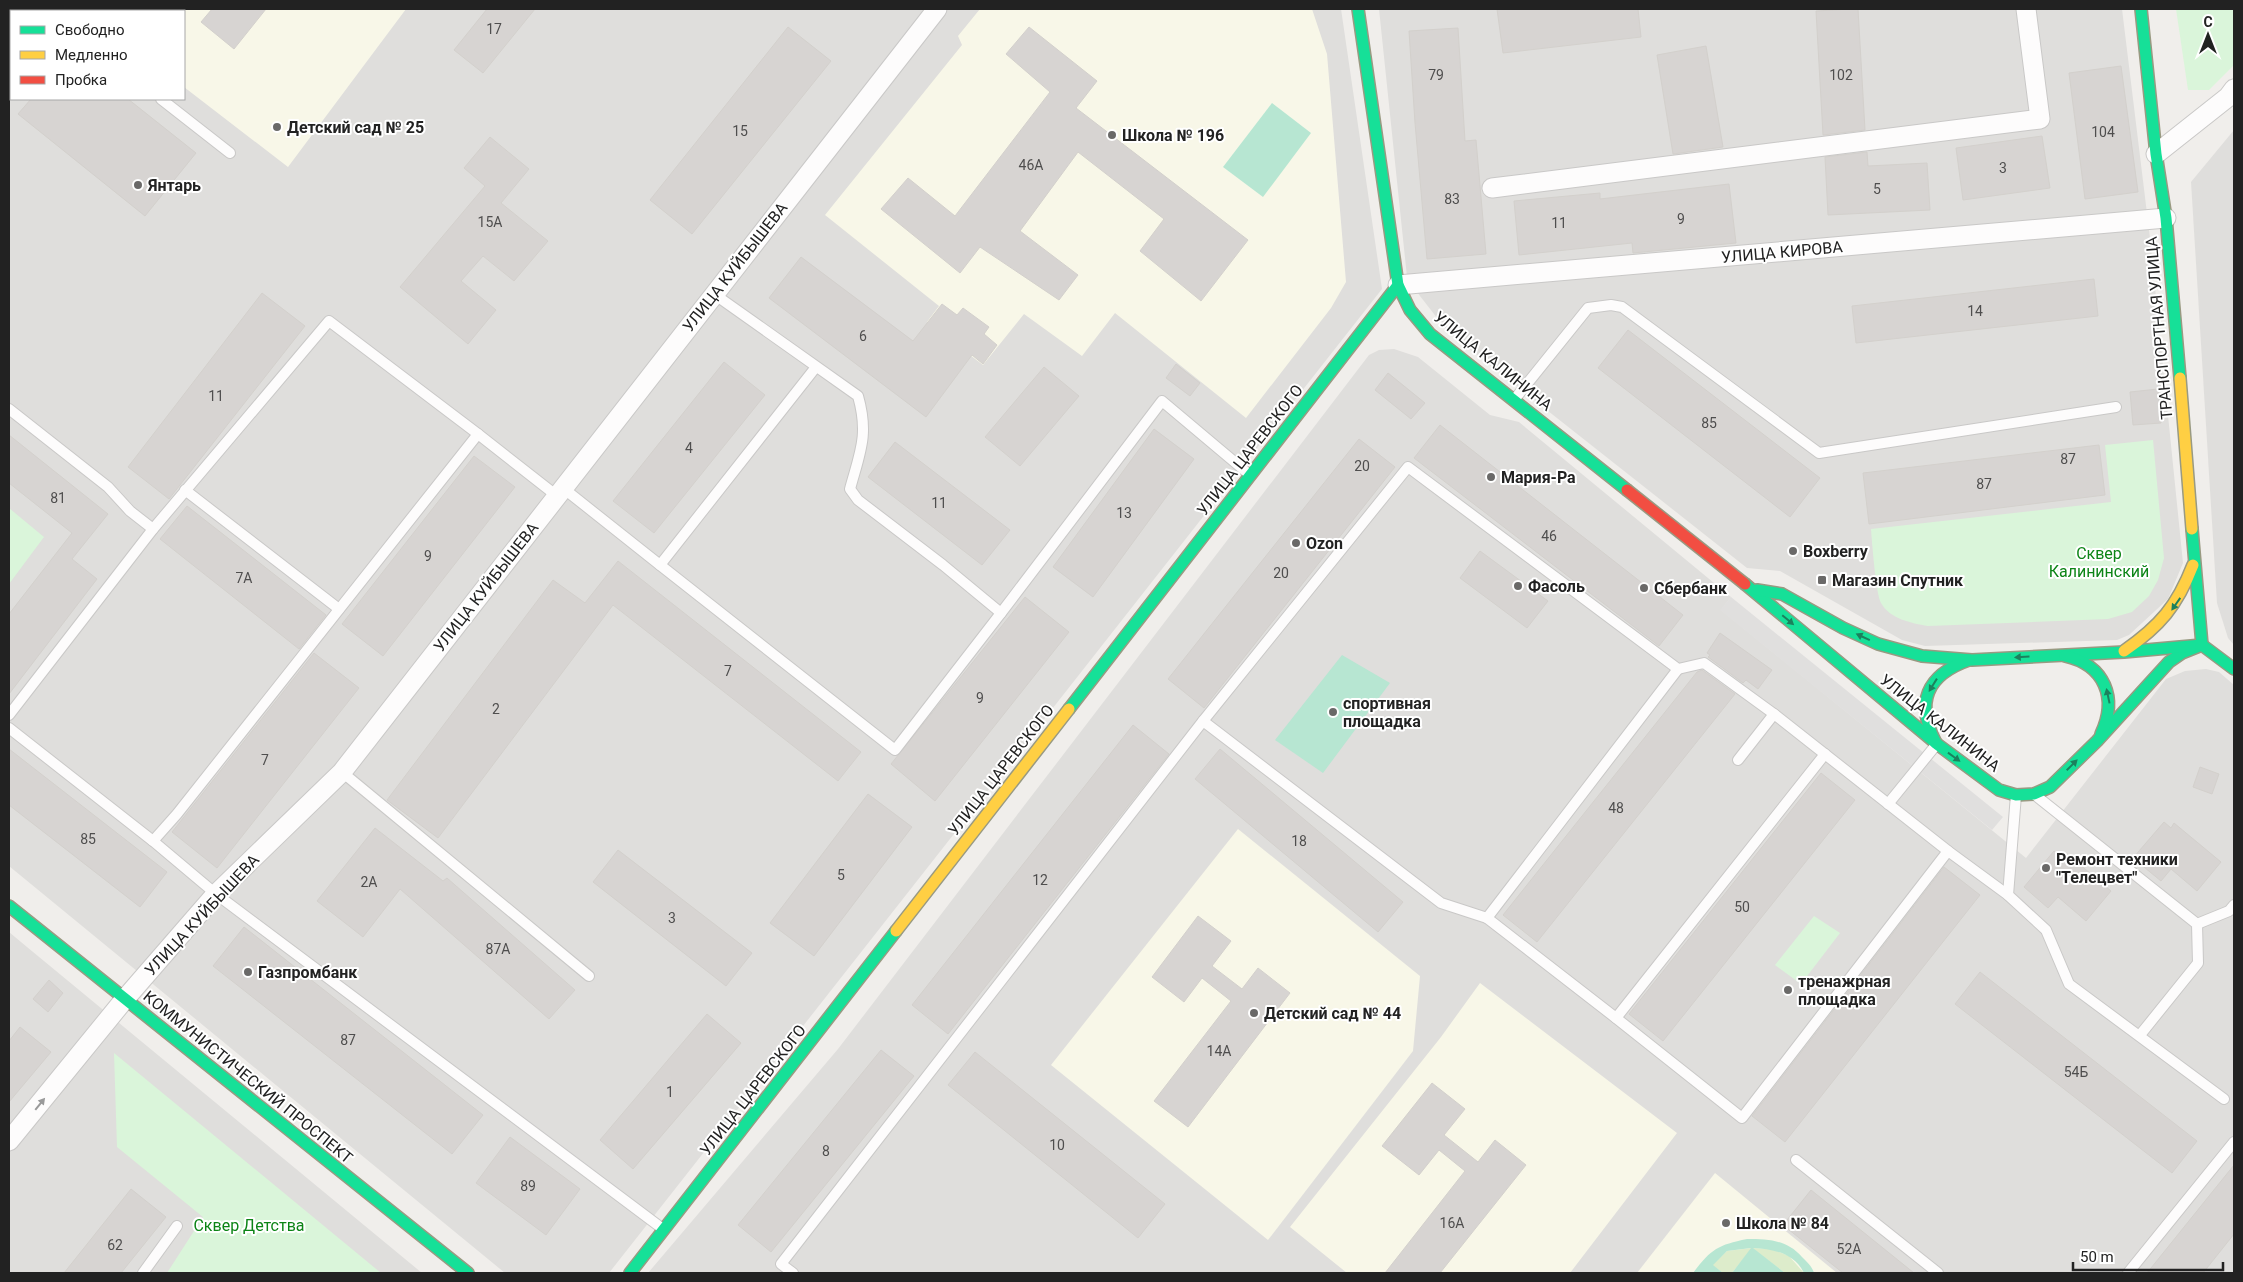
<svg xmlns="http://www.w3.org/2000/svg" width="2243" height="1282" font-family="Roboto,sans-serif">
	<rect width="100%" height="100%" fill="#f0eeeb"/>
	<g fill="#dfdedc" fill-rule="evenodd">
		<path d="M9,9H1341L1382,289L609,1273H505L9,866ZM11,11H184V99H11Z"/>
		<path d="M1379,9H2122L2150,238L2183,563L2168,599L2129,635L2117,640L1925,646L1902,640L1780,571L1747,568L1448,332L1420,296L1407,277Z"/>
		<path d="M2234,130V645L2228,638L2217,603L2191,182Z"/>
		<path d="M1394,349L1418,357L1490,415L1519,422L1731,597L1721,610L2026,858L2166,679L2185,671L2206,669L2219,672L2234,685V1273H648L838,1049L1369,355L1379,350Z"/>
		<path d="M9,932L27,947L422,1273H9Z"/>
	</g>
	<g fill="#f8f7e8">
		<path d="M80,9H406L288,167L184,87V11H84Z"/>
		<path d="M980,9H1312L1327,54L1346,282L1331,308L1246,418L1115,313L1082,356L1024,314L983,365L927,322L939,306L825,215L962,45L958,36Z"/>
		<path d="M1238,829L1420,976L1413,1051L1268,1240L1051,1065Z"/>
		<path d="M1480,983L1677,1133L1570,1273H1347L1290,1227L1441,1037Z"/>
		<path d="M1715,1173L1837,1273H1637Z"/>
	</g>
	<path fill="#ddeccb" d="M1752,1248L1732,1273H1723L1712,1265L1727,1251L1752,1248L1772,1249L1789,1256L1804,1273H1785Z"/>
	<g fill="#daf5da">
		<path d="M2176,9H2234V65L2209,90H2188Z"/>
		<path d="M2153,440L2164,558L2158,580L2149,596L2132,612L2108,619L1928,626C1911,623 1890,619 1881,603C1876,594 1872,543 1871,529L2111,502L2105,445Z"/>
		<path d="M9,508L44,537L9,584Z"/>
		<path d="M1814,916L1840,933L1801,984L1775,965Z"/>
		<path d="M114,1053L381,1273H167L203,1217L117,1147Z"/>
	</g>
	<g fill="#b7e6d2">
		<path d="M1272,103L1311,133L1263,197L1223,167Z"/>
		<path d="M1342,655L1390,683L1323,773L1275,740Z"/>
		<path d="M1747,1239C1769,1239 1787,1240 1802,1257C1807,1262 1812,1266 1814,1273H1804C1794,1253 1773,1249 1753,1248L1785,1273H1732L1751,1248L1727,1251L1713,1265L1723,1273H1693C1711,1249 1718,1245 1747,1239Z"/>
	</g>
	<path fill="#e0dfde" d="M1731,597L2003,817L1992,830L1720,610Z"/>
	<g fill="#d7d4d2" stroke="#d3d0cc">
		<path d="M212,9H266L234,49L201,22Z"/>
		<path d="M487,9H535L483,73L454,50Z"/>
		<path d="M1497,9H1638L1641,37L1503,53Z"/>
		<path d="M1850,9H1858L1865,130L1823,135L1816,11Z"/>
		<path d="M788,27L831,61L692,234L650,200Z"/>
		<path d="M1029,27L1097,81L1076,108L1248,240L1201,301L1140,251L1164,219L1078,152L1020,231L1078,275L1059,300L980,247L960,273L881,209L908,178L955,216L1050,92L1006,54Z"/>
		<path d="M1458,28L1465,141L1476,140L1486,254L1427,259L1415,123L1409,31Z"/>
		<path d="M1706,46L1723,147L1673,154L1657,55Z"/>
		<path d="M2121,66L2138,192L2085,199L2069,73Z"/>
		<path d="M31,99H128L196,153L145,216L18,114Z"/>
		<path d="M2042,136L2050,188L1963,200L1956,148Z"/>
		<path d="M490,137L529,169L501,203L548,241L514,281L483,256L461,281L496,310L468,344L400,287L485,186L464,168Z"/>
		<path d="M1867,152L1868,166L1927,163L1930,210L1828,215L1825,157Z"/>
		<path d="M1729,184L1736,243L1633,253L1632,243L1519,255L1514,201L1600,193V199Z"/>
		<path d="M801,257L913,341L942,304L957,315L963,308L989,327L984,334L997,345L983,364L972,355L926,417L769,298Z"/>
		<path d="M2094,279L2098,316L1856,343L1852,306Z"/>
		<path d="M262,293L305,326L169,499L128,467Z"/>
		<path d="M1628,330L1820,478L1790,517L1598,368Z"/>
		<path d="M724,362L765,395L654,533L613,501Z"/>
		<path d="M1176,364L1200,383L1190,396L1166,378Z"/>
		<path d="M1044,367L1079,396L1020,466L985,437Z"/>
		<path d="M1388,373L1425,403L1411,419L1375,390Z"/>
		<path d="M2158,389L2161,423L2133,425L2130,392Z"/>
		<path d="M1440,425L1683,615L1659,646L1414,458Z"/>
		<path d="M1154,429L1194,459L1093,597L1053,567Z"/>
		<path d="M9,435L108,514L72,559L97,579L9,694V614L72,533L9,483Z"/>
		<path d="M1359,439L1395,467L1204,708L1168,679Z"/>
		<path d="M895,442L1010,530L982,565L868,477Z"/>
		<path d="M2099,445L2105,495L1869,524L1863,473Z"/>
		<path d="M474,456L515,487L383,656L342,624Z"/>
		<path d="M187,506L326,615L299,649L160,539Z"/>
		<path d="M1480,551L1548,601L1527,628L1460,578Z"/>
		<path d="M618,561L861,752L838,781L613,605L438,838L387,800L553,580L585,603Z"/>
		<path d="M1025,597L1069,632L935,801L891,764Z"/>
		<path d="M1720,633L1772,670L1758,689L1746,680L1743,683L1708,657L1710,655L1707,653Z"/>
		<path d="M314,653L359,688L217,868L172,832Z"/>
		<path d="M1702,670L1735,694L1537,942L1503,915L1697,672Z"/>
		<path d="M1133,725L1169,754L948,1034L912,1005Z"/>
		<path d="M9,749L167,872L140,907L9,805Z"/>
		<path d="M1220,749L1403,902L1378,932L1195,779Z"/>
		<path d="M2200,767L2219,774L2212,794L2193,787Z"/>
		<path d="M1821,773L1855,800L1663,1041L1629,1014Z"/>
		<path d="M868,794L912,827L814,956L770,923Z"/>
		<path d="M2164,822L2171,828L2174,823L2221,862L2197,891L2171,869L2161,881L2133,858Z"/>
		<path d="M375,828L443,881L447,878L575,990L549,1019L400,889L363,937L317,901Z"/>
		<path d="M618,850L752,953L726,986L593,882Z"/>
		<path d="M2054,851L2061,856L2065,852L2111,891L2086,921L2058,897L2048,908L2024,887Z"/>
		<path d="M1944,867L1980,895L1785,1142L1752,1116Z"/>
		<path d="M1198,916L1231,941L1212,966L1242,989L1258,968L1290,993L1188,1127L1154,1101L1231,1001L1202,978L1184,1002L1152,977Z"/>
		<path d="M244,927L483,1115L452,1154L213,966Z"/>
		<path d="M1980,972L2197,1141L2172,1173L1955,1004Z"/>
		<path d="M49,980L63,993L48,1012L33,999Z"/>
		<path d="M707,1014L741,1043L633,1169L600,1140Z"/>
		<path d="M20,1027L51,1052L9,1102V1041Z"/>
		<path d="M881,1050L914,1076L771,1252L738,1225Z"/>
		<path d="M975,1052L1165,1204L1138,1238L948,1085Z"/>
		<path d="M1432,1083L1465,1109L1444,1135L1478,1162L1495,1140L1526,1165L1440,1273H1385L1465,1171L1439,1150L1419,1175L1382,1146Z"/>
		<path d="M510,1137L580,1189L546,1235L476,1183Z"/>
		<path d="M2234,1165V1234L2203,1273H2147Z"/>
		<path d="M131,1189L166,1217L121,1273H64Z"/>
		<path d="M1811,1190L1914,1273H1843L1783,1225Z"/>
	</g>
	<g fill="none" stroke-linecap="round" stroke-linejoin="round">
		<defs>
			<g id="lane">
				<path d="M72,11L74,9"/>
				<path d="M161,99L230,153"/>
				<path d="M714,294L858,396C869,435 860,452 850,489L858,500L943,565L1001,613L1162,401L1250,475"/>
				<path d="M1514,400L1588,308L1611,305L1622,307L1819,453L2116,407"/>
				<path d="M9,409L108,487L130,511L153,529L9,715"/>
				<path d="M563,488L660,565L816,367"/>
				<path d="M185,490L339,609"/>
				<path d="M153,529L329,321L478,434L557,496"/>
				<path d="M660,565L895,750L1001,613"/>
				<path d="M1203,721L1441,903L1487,918L1678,669"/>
				<path d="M9,728L153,841L216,894L663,1229"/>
				<path d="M342,772L589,976"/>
				<path d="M2016,795L2008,895L2046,930L2069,984L2224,1099"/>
				<path d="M2035,795L2197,924L2198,963L2140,1035"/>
				<path d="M1888,804L1936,745"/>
				<path d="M153,841L177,814L478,434"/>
				<path d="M1948,851L2008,895"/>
				<path d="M1487,918L1616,1018L1825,754"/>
				<path d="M2197,924L2229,911L2234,905"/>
				<path d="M1616,1018L1742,1118L1948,851L1774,714"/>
				<path d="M1796,1160L1938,1273"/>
				<path d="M143,1273L177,1226"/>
				<path d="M793,1273L781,1264L1203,721L1408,467L1678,669L1704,663L1774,714L1738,760"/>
				<path d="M2128,1273L2234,1142"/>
			</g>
			<g id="street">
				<path d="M2156,154L2228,97L2234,89"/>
				<path d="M1492,188L2040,119L2026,9"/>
				<path d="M1398,285L2166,218"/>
				<path d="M9,1141L124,1000L216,894L342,772L937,9"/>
			</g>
			<g id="fast">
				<path d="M1358,9L1398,285L1410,310L1430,334L1627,490"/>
				<path d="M2141,9L2156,154L2166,218L2180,378"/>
				<path d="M2192,529L2202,645"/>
				<path d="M1745,584L1937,744L1999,790L2016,795L2034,794L2050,787L2097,741L2169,662L2182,653L2202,645"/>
				<path d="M1757,590L1782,594L1843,628L1878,644L1922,656L1972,660L2124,652L2202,645L2234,669"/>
				<path d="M2065,656C2105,665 2118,698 2101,734"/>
				<path d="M1069,709L1398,285"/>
				<path d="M1936,743C1915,703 1926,675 1969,660"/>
				<path d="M9,906L468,1273"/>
				<path d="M630,1273L896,931"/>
			</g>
			<g id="slow">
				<path d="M2180,378L2192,529"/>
				<path d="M2124,651C2160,626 2177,606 2193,565"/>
				<path d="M896,931L1069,709"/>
			</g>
			<path id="jam" d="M1627,490L1745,584"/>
		</defs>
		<use href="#lane" stroke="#c9c8c7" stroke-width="12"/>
		<use href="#street" stroke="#c9c8c7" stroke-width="21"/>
		<use href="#fast" stroke="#999a82" stroke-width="14"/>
		<use href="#slow" stroke="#999a82" stroke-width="14"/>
		<use href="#jam" stroke="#999a82" stroke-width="14"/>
		<use href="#lane" stroke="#fdfcfc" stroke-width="10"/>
		<use href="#street" stroke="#fdfcfc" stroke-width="19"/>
		<use href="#fast" stroke="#16e098" stroke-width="11"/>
		<use href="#slow" stroke="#ffcf43" stroke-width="11"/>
		<use href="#jam" stroke="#f24e42" stroke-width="11"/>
	</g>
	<defs><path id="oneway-solid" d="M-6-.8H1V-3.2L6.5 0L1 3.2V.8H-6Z" transform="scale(1.25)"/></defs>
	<g fill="#1c815d">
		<use href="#oneway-solid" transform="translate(2176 604) rotate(125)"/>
		<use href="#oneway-solid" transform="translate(1788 620) rotate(40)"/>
		<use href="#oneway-solid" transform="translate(1863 637) rotate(-155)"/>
		<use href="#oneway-solid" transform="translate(2022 657) rotate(177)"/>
		<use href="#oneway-solid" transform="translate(1933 685) rotate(122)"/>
		<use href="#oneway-solid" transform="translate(2108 696) rotate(-102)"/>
		<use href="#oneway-solid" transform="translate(1954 757) rotate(36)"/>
		<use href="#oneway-solid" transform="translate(2072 765) rotate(-45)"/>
	</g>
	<use fill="#9a9a9a" href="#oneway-solid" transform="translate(40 1104) rotate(-51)"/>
	<g fill="#6a6968" stroke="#fff" stroke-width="2">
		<circle cx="277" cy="127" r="5"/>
		<circle cx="1112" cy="135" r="5"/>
		<circle cx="138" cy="185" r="5"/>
		<circle cx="1491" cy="477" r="5"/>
		<circle cx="1296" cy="543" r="5"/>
		<circle cx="1793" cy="551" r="5"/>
		<rect x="1817" y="575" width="10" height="10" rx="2.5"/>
		<circle cx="1518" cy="586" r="5"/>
		<circle cx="1644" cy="588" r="5"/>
		<circle cx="1333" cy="712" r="5"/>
		<circle cx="2046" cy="868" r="5"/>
		<circle cx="248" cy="972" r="5"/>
		<circle cx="1788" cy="990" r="5"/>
		<circle cx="1254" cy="1013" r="5"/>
		<circle cx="1726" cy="1223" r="5"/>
	</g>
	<g text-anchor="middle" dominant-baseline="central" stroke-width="4" stroke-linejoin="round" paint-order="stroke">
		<g font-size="14" fill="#4f4e4e">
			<text x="494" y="29">17</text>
			<text x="1436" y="75">79</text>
			<text x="1841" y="75">102</text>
			<text x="740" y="131">15</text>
			<text x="2103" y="132">104</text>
			<text x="1031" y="165">46А</text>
			<text x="2003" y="168">3</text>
			<text x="1877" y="189">5</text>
			<text x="1452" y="199">83</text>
			<text x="1681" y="219">9</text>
			<text x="490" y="222">15А</text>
			<text x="1559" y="223">11</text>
			<text x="1975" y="311">14</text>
			<text x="863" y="336">6</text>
			<text x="216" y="396">11</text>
			<text x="1709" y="423">85</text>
			<text x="689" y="448">4</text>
			<text x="2068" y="459">87</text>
			<text x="1362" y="466">20</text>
			<text x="1984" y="484">87</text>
			<text x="58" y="498">81</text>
			<text x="939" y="503">11</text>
			<text x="1124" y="513">13</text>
			<text x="1549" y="536">46</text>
			<text x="428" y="556">9</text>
			<text x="1281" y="573">20</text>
			<text x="244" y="578">7А</text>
			<text x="728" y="671">7</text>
			<text x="980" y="698">9</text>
			<text x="496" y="709">2</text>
			<text x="265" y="760">7</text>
			<text x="1616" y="808">48</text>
			<text x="88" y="839">85</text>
			<text x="1299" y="841">18</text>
			<text x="841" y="875">5</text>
			<text x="1040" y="880">12</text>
			<text x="369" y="882">2А</text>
			<text x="1742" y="907">50</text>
			<text x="672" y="918">3</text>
			<text x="498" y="949">87А</text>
			<text x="348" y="1040">87</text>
			<text x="1219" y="1051">14А</text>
			<text x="2076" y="1072">54Б</text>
			<text x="670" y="1092">1</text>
			<text x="1057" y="1145">10</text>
			<text x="826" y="1151">8</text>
			<text x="528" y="1186">89</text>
			<text x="1452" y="1223">16А</text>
			<text x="115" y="1245">62</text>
			<text x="1849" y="1249">52А</text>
		</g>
		<g font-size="16" font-weight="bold" fill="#222" stroke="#fff" text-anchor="start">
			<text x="287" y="127">Детский сад № 25</text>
			<text x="1122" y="135">Школа № 196</text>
			<text x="148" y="185">Янтарь</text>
			<text x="1501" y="477">Мария-Ра</text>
			<text x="1306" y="543">Ozon</text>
			<text x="1803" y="551">Boxberry</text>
			<text x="1832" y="580">Магазин Спутник</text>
			<text x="1528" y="586">Фасоль</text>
			<text x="1654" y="588">Сбербанк</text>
			<text x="1343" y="703">спортивная<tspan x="1343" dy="18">площадка</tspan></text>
			<text x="2056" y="859">Ремонт техники<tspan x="2056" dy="18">"Телецвет"</tspan></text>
			<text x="258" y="972">Газпромбанк</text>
			<text x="1798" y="981">тренажрная<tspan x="1798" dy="18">площадка</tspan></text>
			<text x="1264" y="1013">Детский сад № 44</text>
			<text x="1736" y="1223">Школа № 84</text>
		</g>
		<g font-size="16" fill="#222" stroke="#fff">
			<text transform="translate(1782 252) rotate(-5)">УЛИЦА КИРОВА</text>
			<text transform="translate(735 267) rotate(-52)">УЛИЦА КУЙБЫШЕВА</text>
			<text transform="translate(2159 328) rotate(-95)">ТРАНСПОРТНАЯ УЛИЦА</text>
			<text transform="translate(1493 361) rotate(39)">УЛИЦА КАЛИНИНА</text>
			<text transform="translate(1250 450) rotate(-52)">УЛИЦА ЦАРЕВСКОГО</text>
			<text transform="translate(486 587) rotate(-52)">УЛИЦА КУЙБЫШЕВА</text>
			<text transform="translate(1940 723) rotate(38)">УЛИЦА КАЛИНИНА</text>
			<text transform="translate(1001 770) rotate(-52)">УЛИЦА ЦАРЕВСКОГО</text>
			<text transform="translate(202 915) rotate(-47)">УЛИЦА КУЙБЫШЕВА</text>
			<text transform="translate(248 1077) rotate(39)">КОММУНИСТИЧЕСКИЙ ПРОСПЕКТ</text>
			<text transform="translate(753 1090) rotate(-52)">УЛИЦА ЦАРЕВСКОГО</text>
		</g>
		<g font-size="16" fill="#0c8416" stroke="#fff">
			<text x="2099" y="553">Сквер<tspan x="2099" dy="18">Калининский</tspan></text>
			<text x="249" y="1225">Сквер Детства</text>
		</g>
	</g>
	<rect width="2243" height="1282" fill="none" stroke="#222222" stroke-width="20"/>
	<rect x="10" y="10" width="175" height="90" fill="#ffffff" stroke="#a7a7a7"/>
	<rect x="20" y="26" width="25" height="8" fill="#16e098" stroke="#a7a7a7"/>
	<text x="55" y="35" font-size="15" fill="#222222">Свободно</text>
	<rect x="20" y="51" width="25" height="8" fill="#ffcf43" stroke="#a7a7a7"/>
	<text x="55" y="60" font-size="15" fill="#222222">Медленно</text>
	<rect x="20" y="76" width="25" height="8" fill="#f24e42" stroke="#a7a7a7"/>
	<text x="55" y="85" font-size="15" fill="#222222">Пробка</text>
	<g transform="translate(2208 35)" stroke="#ffffff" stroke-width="4" paint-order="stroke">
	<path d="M0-4L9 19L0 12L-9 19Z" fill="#222222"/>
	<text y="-8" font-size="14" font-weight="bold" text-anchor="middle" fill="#222222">С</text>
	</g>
	<path d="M2073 1262v8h150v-8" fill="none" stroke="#222222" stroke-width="2.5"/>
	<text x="2080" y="1262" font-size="15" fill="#222222" stroke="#ffffff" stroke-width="4" paint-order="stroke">50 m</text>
</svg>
